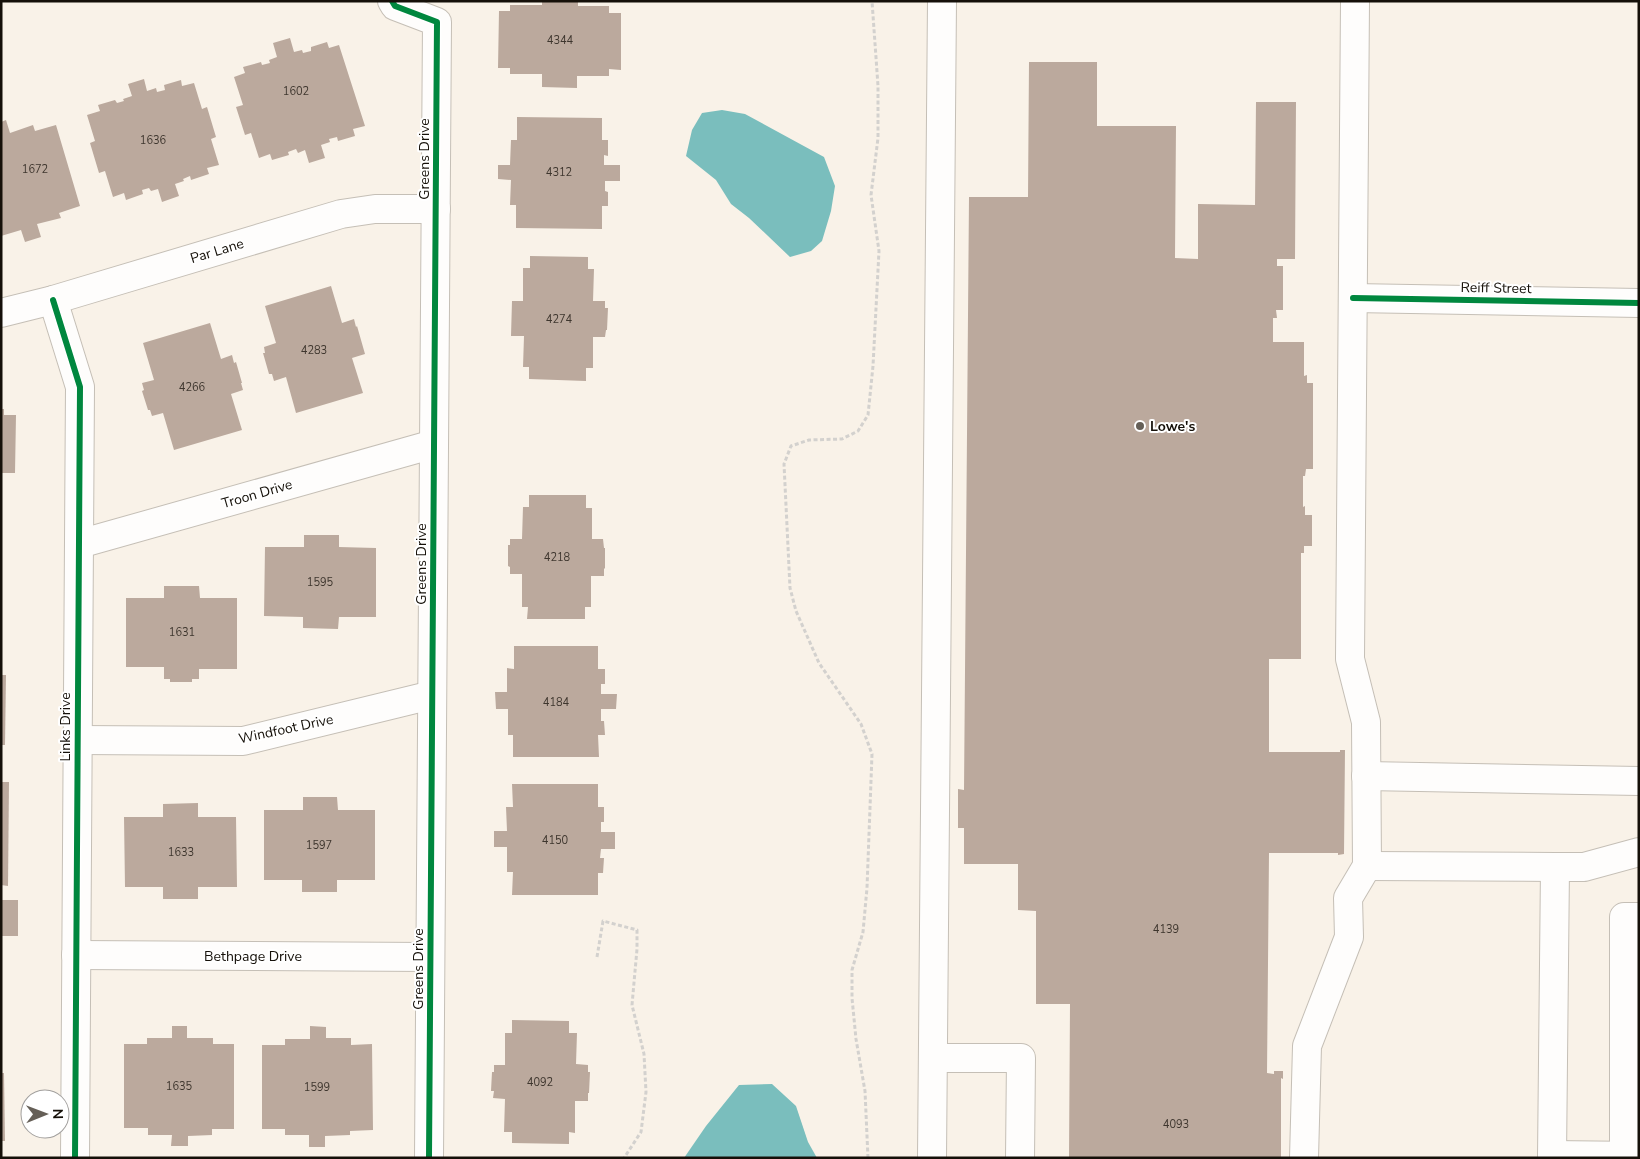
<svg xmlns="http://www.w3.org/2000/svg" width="1640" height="1159" font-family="'Nunito Sans',sans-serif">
	<rect width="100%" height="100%" fill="#f9f2e8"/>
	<g fill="#7abebd">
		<path d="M722,110L745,114L824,157L835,186L831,211L822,241L811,251L790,257L749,218L731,204L716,180L686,156L692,130L702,113Z"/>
		<path d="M772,1084L796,1106L808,1142L817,1158H684L706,1126L739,1085Z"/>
	</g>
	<g fill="#bba99d">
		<path d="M542,1H578V6H609V13H621V70L609,69V76H577V88L542,87V74H510V68H498L499,11H510V5H542Z"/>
		<path d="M290,38L294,52L302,50L303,53L311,51V47L327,42L329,48L339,45L365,126L353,129L355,136L338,141L337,137L329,139L330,142L321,145L325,158L309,163L305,150L298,153L296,149L288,152L289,155L272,160L270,154L259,158L251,133L245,135L236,107L243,105L234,77L245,73L243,67L261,62L262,65L270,63L269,60L277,57L273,43Z"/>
		<path d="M1029,62H1097V126H1176L1175,258L1198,259V204L1255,205L1256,102H1296L1295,259H1277V266H1283V310H1276L1277,318H1273V342H1304V376L1307,375V383H1313V469H1306L1305,476H1303V507L1305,506V515H1312V546H1304V553H1301V659H1269V752H1340V750H1345L1344,854L1338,855V853H1269L1267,1073L1274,1074V1071H1283V1079L1281,1078V1158H1069L1070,1004H1036V911L1018,910V864H964V828H958V789L964,790L969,197H1028Z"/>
		<path d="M144,79L147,91L156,88L157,92L165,90L164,85L181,80L182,86L194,83L202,109L207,107L216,137L211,139L219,165L207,168L209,174L191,180L190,176L183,179L184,181L175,184L179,196L162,202L158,189L151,191L149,188L142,190L143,194L126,200L124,193L113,197L105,171L99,173L90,143L95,141L87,115L100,111L98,105L115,100L117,103L124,101L123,99L132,96L128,84Z"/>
		<path d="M517,117L602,118V140H608V156L604,155V165H620V181H605V191L608,192V206H602V229L516,228V205H510L511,180L498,179V165H510L511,140H517Z"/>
		<path d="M6,120L10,133L33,125L35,131L56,125L80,206L59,213L61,218L37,224L41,237L25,242L21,230L1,236V122Z"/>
		<path d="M530,256L588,257V269H594L593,301H605V308H608L607,330H606L605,337H593V368H586V381L529,379V367H523L524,336H511L512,301H523V268H530Z"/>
		<path d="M331,286L342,323L354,319L356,327L357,326L365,354L352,358L363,393L296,413L286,377L274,381L272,374H269L263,353H265L264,347L276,343L265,306Z"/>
		<path d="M210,323L221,359L232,355L234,363L236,362L242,383H241L243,390L231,394L242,430L174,450L163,413L152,416L150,410H148L142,391L144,390L142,383L154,380L143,343Z"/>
		<path d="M1,409H4V415H16L15,473H1Z"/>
		<path d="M529,495H586V508H592V539H603L604,548H605V569L604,568V576H591V607H585V619H527L528,607H522V574H510V567L508,566V545H510V539H522L523,507H529Z"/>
		<path d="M304,535H339V547L376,548V617H339L338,629L303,628V617L264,616L265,547H304Z"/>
		<path d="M164,586H199L200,598H237V669H199V679H192V682H170V679H164V667H126V598H164Z"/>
		<path d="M514,646H598V669H605V684H601V694H617L616,709H601V721H604L605,735H598L599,757H513V735H508V709H496L495,692H507V668L514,669Z"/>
		<path d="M1,675H6L5,745H1Z"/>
		<path d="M1,782H9L8,886L1,885Z"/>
		<path d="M512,784H598V807H604V822H601V832H615V849H601L600,858H604L603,873H598V895H512L513,872H507V847H494V831H507L506,807H513Z"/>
		<path d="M303,797H337L338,810H375V880H337V892H302V880H264V810H303Z"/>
		<path d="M198,803V817H236L237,887H198V899H163V887H125L124,817H163V804Z"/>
		<rect x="1" y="900" width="17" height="36"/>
		<path d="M512,1020L569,1021V1033H577L576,1064L588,1065V1072H590L589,1093H588V1101H575V1133L569,1132V1144L512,1143V1132H504L505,1099L493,1098L494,1091H491L492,1072H494V1065H505V1033H512Z"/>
		<path d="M172,1026H187V1038H213V1044H234V1129H212V1135L188,1136V1146H171L172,1135H148V1128H124V1044H147V1038H172Z"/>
		<path d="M310,1026L326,1027V1038H351V1045L372,1044L373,1130L350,1131V1135L325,1136V1147H309V1135H285V1129H262V1045H285V1039H310Z"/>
		<path d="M1,1073H4L5,1141H1Z"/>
	</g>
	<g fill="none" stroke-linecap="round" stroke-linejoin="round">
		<defs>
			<g id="minor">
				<path d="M392,1L395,6L437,22L429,1158"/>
				<path d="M1353,298L1639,303"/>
				<path d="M53,300L80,387L75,1158"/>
				<path d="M1,313L53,300L341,214L375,209H436"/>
				<path d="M79,544L434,444"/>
				<path d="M78,740L243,741L432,695"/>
				<path d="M1366,776L1639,781"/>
				<path d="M1367,866L1555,867"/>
				<path d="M76,955L430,957"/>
				<path d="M933,1058H1021L1020,1158"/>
				<path d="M1552,1155L1639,1156"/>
				<path d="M1624,1156V917H1639"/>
				<path d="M932,1158L942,1"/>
				<path d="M1304,1158L1307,1046L1349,937L1348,898L1367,866L1366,722L1350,659L1355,1"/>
				<path d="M1552,1158L1555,867H1584L1639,852"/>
			</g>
		</defs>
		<use href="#minor" stroke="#c5bfb6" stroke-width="30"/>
		<g stroke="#d3d1ce" stroke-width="3" stroke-dasharray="4 2.5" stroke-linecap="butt">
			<path d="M597,957L603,921L637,930V949L632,1005L644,1054L646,1092L641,1132L624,1158"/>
			<path d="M868,1158L865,1091L856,1039L852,998V970L863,932L867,888L872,754L861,724L819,663L796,611L790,588L784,464L791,446L809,440L842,439L858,431L868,415L873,366L879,251L871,195L878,138V86L872,1"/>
		</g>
		<use href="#minor" stroke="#fefdfc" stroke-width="28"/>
		<defs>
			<g id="cycleway">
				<path d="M392,1L395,6L437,22L429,1158"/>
				<path d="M1353,298L1639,303"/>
				<path d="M53,300L80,387L75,1158"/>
			</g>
		</defs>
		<use href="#cycleway" stroke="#fff" stroke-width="9"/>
		<use href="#cycleway" stroke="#00873e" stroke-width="6"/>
	</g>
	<circle fill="#655f57" stroke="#fff" stroke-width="2" cx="1140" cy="426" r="5"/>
	<g text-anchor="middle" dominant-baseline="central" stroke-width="4" stroke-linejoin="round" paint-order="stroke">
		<g font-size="11" fill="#3e362e">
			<text x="560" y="40">4344</text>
			<text x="296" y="91">1602</text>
			<text x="153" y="140">1636</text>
			<text x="35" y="169">1672</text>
			<text x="559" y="172">4312</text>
			<text x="559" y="319">4274</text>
			<text x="314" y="350">4283</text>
			<text x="192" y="387">4266</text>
			<text x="557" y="557">4218</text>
			<text x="320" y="582">1595</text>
			<text x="182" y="632">1631</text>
			<text x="556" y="702">4184</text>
			<text x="555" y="840">4150</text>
			<text x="319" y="845">1597</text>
			<text x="181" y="852">1633</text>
			<text x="1166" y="929">4139</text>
			<text x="540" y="1082">4092</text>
			<text x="179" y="1086">1635</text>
			<text x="317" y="1087">1599</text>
			<text x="1176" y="1124">4093</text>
		</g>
		<g font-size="14" fill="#151009" stroke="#fff">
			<text transform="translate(424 159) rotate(-90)">Greens Drive</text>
			<text transform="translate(217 251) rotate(-17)">Par Lane</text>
			<text transform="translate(1496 288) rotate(1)">Reiff Street</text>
			<text transform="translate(257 494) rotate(-16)">Troon Drive</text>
			<text transform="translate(421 564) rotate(-90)">Greens Drive</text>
			<text transform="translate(65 727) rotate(-90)">Links Drive</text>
			<text transform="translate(286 729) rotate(-12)">Windfoot Drive</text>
			<text x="253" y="956">Bethpage Drive</text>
			<text transform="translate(418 969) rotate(-90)">Greens Drive</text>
		</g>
		<g font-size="14" font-weight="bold" fill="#151009" stroke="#fff" text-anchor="start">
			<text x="1150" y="426">Lowe's</text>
		</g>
	</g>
	<rect width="1640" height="1159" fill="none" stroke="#151009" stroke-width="5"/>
	<g transform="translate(45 1114) rotate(89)"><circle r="24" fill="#ffffff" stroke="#a19f9d"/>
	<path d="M0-4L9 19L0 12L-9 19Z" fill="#655f57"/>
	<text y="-8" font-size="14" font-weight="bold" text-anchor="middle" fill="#151009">N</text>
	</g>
</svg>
